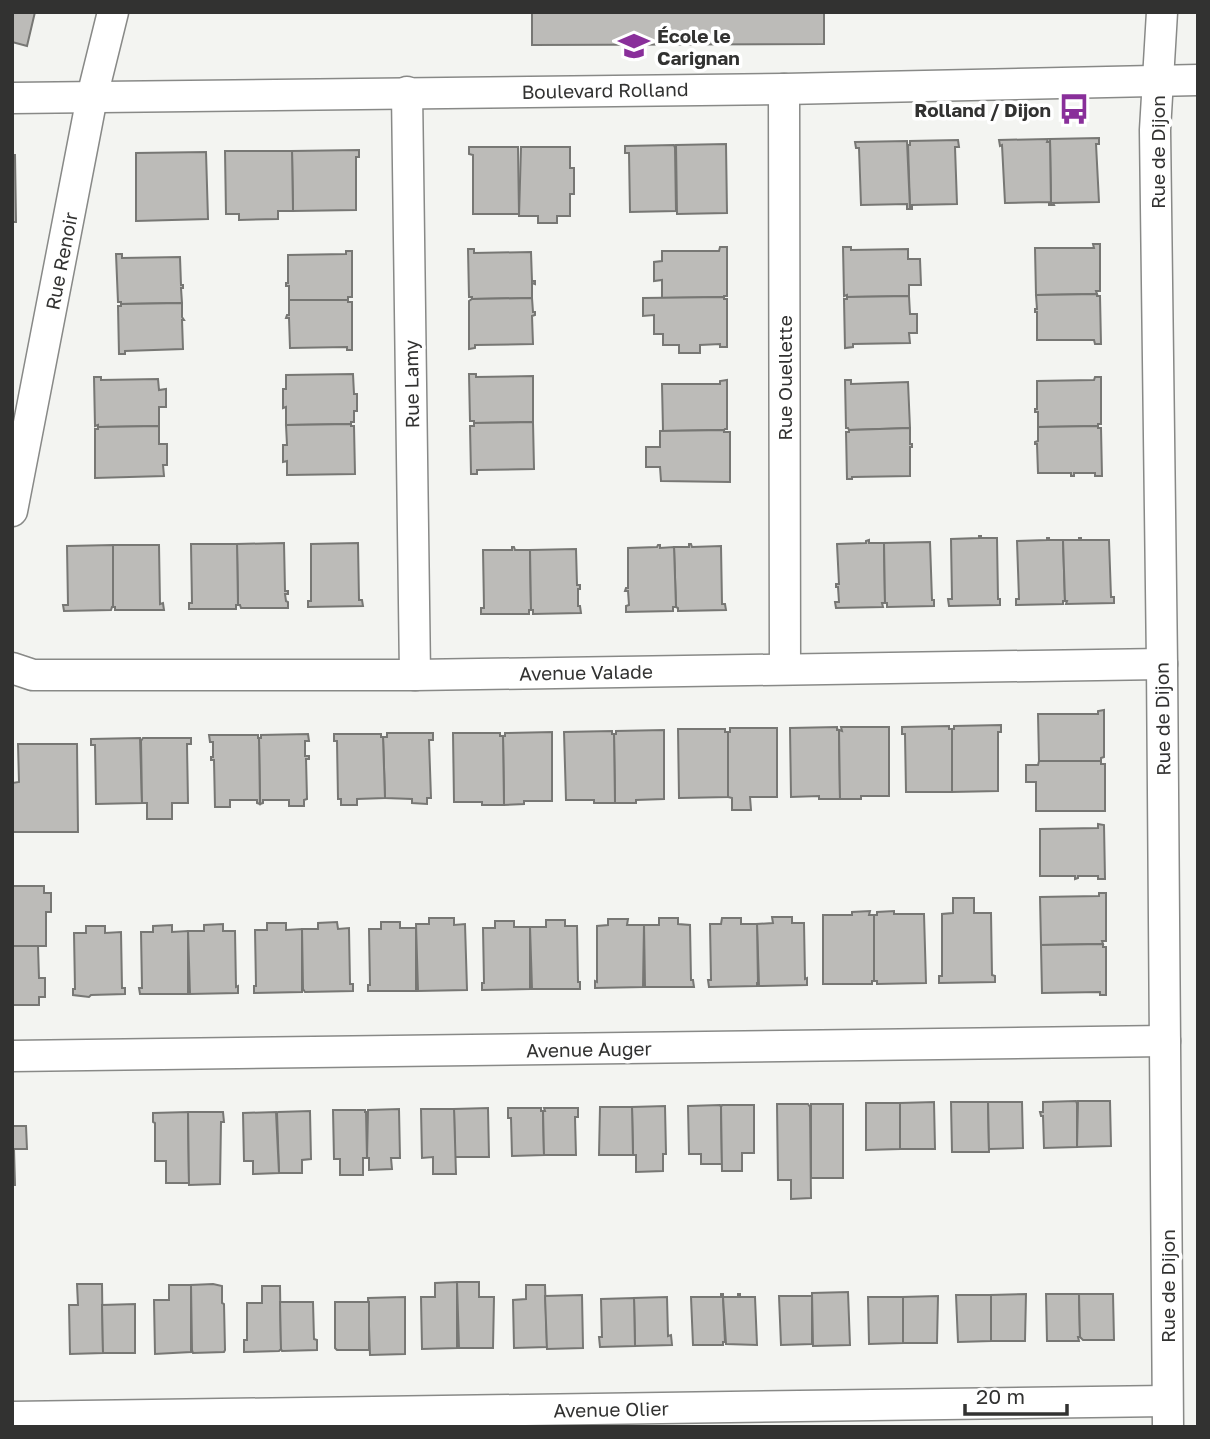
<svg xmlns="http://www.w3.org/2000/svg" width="1210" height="1439" font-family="'Golos Text',sans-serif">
	<rect width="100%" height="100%" fill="#f3f4f1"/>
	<g fill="#bcbbb8" stroke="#777774" stroke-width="2">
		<path d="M12,12H35L27,46L12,42Z"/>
		<path d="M532,12H824V44L532,45Z"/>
		<path d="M1099,138V144H1096L1099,202L1053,203L1054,205H1051L1050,139Z"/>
		<path d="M1048,139L1047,142H1050L1051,205H1049V202L1005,203L1002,145L1000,146L999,140Z"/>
		<path d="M958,140L959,147H955L957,204L912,205V209H910L908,145H910V141Z"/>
		<path d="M907,141L910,209H907V204L861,205L859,148H856L855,142Z"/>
		<path d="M726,144L727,213L677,214L676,145Z"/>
		<path d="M674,145L675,148L676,211L630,212L629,153H625V146Z"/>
		<path d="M469,147H518L519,214H473V155L469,154Z"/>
		<path d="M521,147H570V168H574V194H570V216H557V223H538V216H519Z"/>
		<path d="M359,150V157H356V210L293,211L292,151Z"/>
		<path d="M225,151H292L293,211H278V219L239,220V214H226Z"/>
		<path d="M206,152L208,219L136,221V153Z"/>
		<path d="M12,155H15L16,222H12Z"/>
		<path d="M1093,244H1100V291H1096L1097,294L1036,295L1035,248H1094Z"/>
		<path d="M720,247H727V296H724V297L662,298V280L654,281V262L662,261V251H719Z"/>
		<path d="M843,247H851V250L908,249V259H920L921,285H909V296L847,297V295L844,296Z"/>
		<path d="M468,249H474V253L531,252L532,281H535V284L532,283V298L472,299V297H469Z"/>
		<path d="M346,251H352V297H348V300H289V286H286V283H288V255L346,254Z"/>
		<path d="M116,254H122V258L180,257L181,285H183V288H181L182,303L121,304V302H118Z"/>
		<path d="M1097,294V296H1100L1101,344H1095L1094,340H1037V312H1035V309H1037L1036,295Z"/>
		<path d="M909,296L910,314H917V333H909L910,343L853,344V347L845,348L844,299H847V297Z"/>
		<path d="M724,297V299H727V347H720V344L700,345V353H679V345H663V334H654V315L643,316V298Z"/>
		<path d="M532,298L533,312H535V315L532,316L533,344L475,345V348L469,349V301L472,299Z"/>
		<path d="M289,300H348V302H352V350H347V347L290,348L289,318H286L287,315H289Z"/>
		<path d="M182,303V317L184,320H182L183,349L125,351V354H119L118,306H121V304Z"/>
		<path d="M353,374L354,394H357V411H354V422H351V424L286,425V407L283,408V389H286V375Z"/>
		<path d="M469,374H476V377L533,376V422L474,423V421H470Z"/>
		<path d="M94,377H101V380L158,379L159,390L166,389V407H159V426L98,427V425L95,426Z"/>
		<path d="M1095,377H1101V424H1098V426L1038,427V412H1035V409H1037V381L1094,380Z"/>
		<path d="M727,380V429H725L724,430L663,431L662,384H720V381Z"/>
		<path d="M845,380H851V384L908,382L910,428L849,430L848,428H846Z"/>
		<path d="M533,422L534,469L477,470V474H471L470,426H474V423Z"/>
		<path d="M351,424V426H354L355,474L287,475V461L283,462V445H287L286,425Z"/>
		<path d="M159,426V444H167V465H163L164,476L95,478V429H98V427Z"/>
		<path d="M1098,426V428H1101L1102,476H1095V473H1074V476H1071V473H1038L1037,444H1035V442L1038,441V427Z"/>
		<path d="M910,428V444H912V447H910V476L852,477V479H847L846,432H849V430Z"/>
		<path d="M724,430V432H730V482L661,481L660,467H646V447H660V431Z"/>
		<path d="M979,536H981V538H997L998,599H1000V605L949,606L948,599H952L951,539L979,538Z"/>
		<path d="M1047,538H1049V540H1063L1065,601H1063V604L1016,605V599H1019L1017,541L1047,540Z"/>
		<path d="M1079,538H1081V540H1109L1111,597H1114V603L1066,604L1067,601H1065L1063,540H1079Z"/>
		<path d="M869,540V543H884L885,603H882L883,607L836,608L835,602H839L838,587H836V584H839L837,544L866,543V541Z"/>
		<path d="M930,542L932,600H934V606L887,607V603H885L884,543Z"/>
		<path d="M284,543L285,591H288V594H285L286,601L288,602V608H241L240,605H238L237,544Z"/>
		<path d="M358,543L359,600H362L363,606L308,607V601H311V544Z"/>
		<path d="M191,544H237L238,605H236V609H189V603H192Z"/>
		<path d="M689,544H691L692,547L721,546L722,604H725L726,610L678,611V608L676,607L674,547H689Z"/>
		<path d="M113,545V607H112L111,610L64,611L63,605H68L67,546Z"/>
		<path d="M113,545H159L160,604L163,603L164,610H115V607H113Z"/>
		<path d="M658,545H660V548L674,547L676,607H673V611L626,612V606L629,605L628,591H625L626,588H628V548L657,547Z"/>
		<path d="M512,547H514L515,550H530L531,610H529V614H481V608H484L483,550H512Z"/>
		<path d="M576,549L577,585H580V589H578V606H580L581,613L533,614V610H531L530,550Z"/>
		<path d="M1104,710V757L1101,758V761H1039L1038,714H1098V711Z"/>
		<path d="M1001,725V732H998V791L952,792V729H954V726Z"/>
		<path d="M949,726V729H952V792H906L905,734H902V727Z"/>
		<path d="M837,727V730H839L840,799H819V796L791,797L790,728Z"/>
		<path d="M841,727H889V796H861V799H840L839,730L842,731Z"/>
		<path d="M730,728H777V797H750L751,810H732V798L728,797V732H730Z"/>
		<path d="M678,729H725V732H728V797L679,798Z"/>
		<path d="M664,730V799L636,800V803H615L614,734H616V731Z"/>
		<path d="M612,731V734H614L615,803H594V800H566L564,732Z"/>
		<path d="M552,732V801H524V804L504,805L503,736H505V733Z"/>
		<path d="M387,733H433V740H429L431,798H427V804L412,803V799L385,798L383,737H387Z"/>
		<path d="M453,733H500V736H503L504,805H482V802H454Z"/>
		<path d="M308,734L309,741H305V756H309V759H306L307,799L304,800V806H289V800H263V803L260,804L259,738H261V735Z"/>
		<path d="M334,734H381V737H383L385,798L357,799V805H341V799H338L337,741H334Z"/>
		<path d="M209,735H258V738H259L260,804L257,803V800H230V807H215L214,760H211V757H213V742H210Z"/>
		<path d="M140,738L142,803L96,804L95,745H91V739Z"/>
		<path d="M143,738H191V744H187L188,803H172V819H147V803H142L141,741Z"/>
		<path d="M18,744H77L78,832H12V783L19,782Z"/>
		<path d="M1039,761H1101V764H1105V811H1036V782H1026V765H1038Z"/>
		<path d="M1098,824L1104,825L1105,879H1098V876H1078V878L1075,879V876H1040V829L1098,828Z"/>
		<path d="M12,886H44V893H51V912H46V946H12Z"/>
		<path d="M1099,893H1106V941H1102L1103,944L1041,945L1040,897L1099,896Z"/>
		<path d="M953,898H974V913H991L992,975L995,976V982L939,983V976H942V914L953,913Z"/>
		<path d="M870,911L869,915H874V981H872V984H823V915H852V912Z"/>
		<path d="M894,911V914H924L926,983L877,984V981H874V915H877V912Z"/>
		<path d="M772,917H792V923H804L805,979L807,978V985L759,986L757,924L773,923Z"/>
		<path d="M429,918H454V925L465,924L467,990L418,991L416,924H429Z"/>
		<path d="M659,918H678V924L690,925L691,980H693L694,987H645L644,925H659Z"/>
		<path d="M722,918H741V924H757L758,983H757V986L709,987L708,980H711L710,924H721Z"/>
		<path d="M608,919H628L627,925H644L643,987L595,988V981L597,982V926L608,925Z"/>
		<path d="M546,920H565V926H577L578,982H580V989H532L530,927H546Z"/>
		<path d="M495,921H514V927H530V989L482,990V983H484L483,928H495Z"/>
		<path d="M337,922L338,929L349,928L350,984H353V991L305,992L303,989L302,929H318V923Z"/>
		<path d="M381,922H400V928H416V991H368V985H370L369,929H381Z"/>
		<path d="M267,923H286V930L302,929V992L254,993V986H256L255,930H267Z"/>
		<path d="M223,924V931H235L236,987L238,986V993L190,994L188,931H204V925Z"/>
		<path d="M172,925V932L188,931V994H140L139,988H142L141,932H153V926Z"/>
		<path d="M86,926H105V933L121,932L122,988H125V994L91,995L89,997L73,995V989H75L74,933H86Z"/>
		<path d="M1103,944V947H1106V995H1100V992L1042,993L1041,945Z"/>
		<path d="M12,946H38L39,978H45V997H39V1005H12Z"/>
		<path d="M1076,1101L1077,1104V1147L1044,1148L1043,1116H1041L1040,1112H1043V1102Z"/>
		<path d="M1078,1101H1110L1111,1146L1077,1147Z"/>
		<path d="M934,1102L935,1149H900V1103Z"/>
		<path d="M951,1102H988L989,1152H952Z"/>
		<path d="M988,1102H1022L1023,1148L989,1149Z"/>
		<path d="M866,1103H900V1149L866,1150Z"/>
		<path d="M777,1104H808L810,1107L811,1198L791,1199V1180H778Z"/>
		<rect x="811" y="1104" width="32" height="74"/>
		<path d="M720,1105L721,1107L722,1164H701V1154H689L688,1106Z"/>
		<path d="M722,1105H754V1153H742V1171H722L721,1107Z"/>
		<path d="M665,1106L666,1154H663V1171L636,1172V1155H633L632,1107Z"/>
		<path d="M600,1107H632L633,1155H599Z"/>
		<path d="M488,1108L489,1157H455L454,1109Z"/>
		<path d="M508,1108H541V1111H543L544,1155L512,1156L511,1118H508Z"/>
		<path d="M544,1108H578V1117H575L576,1155H544L543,1111H545Z"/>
		<path d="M399,1109L400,1158H391L392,1169L369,1170V1158H367L368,1110Z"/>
		<path d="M421,1109H454L456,1174H433V1157L422,1158Z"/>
		<path d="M333,1110H365V1112H366L367,1158H363V1175H340V1159H334Z"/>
		<path d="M310,1111L311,1159L302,1160V1173H279L277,1113L278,1112Z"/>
		<path d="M188,1112L189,1183H166V1161H155V1123L153,1122V1113Z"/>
		<path d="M188,1112H223L224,1122H221L220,1184L189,1185Z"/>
		<path d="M276,1112L279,1173L253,1174V1161H244L243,1113Z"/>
		<path d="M12,1126H26L27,1149H12Z"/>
		<path d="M12,1149H14L15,1185H12Z"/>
		<path d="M457,1282V1348L422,1349L421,1297H435V1283Z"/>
		<path d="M457,1282H479V1297H494L493,1348H459Z"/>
		<path d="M77,1284H102L103,1353L70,1354L69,1305H78Z"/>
		<path d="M213,1284L222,1286V1303L224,1304L225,1350L224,1352L193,1353L192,1350L191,1285Z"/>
		<path d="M169,1285H191V1352L155,1354L154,1300H169Z"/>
		<path d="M526,1285H545L547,1347L514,1348L513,1300L526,1299Z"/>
		<path d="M262,1286H280L281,1349L279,1351L244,1352V1340H247V1303H262Z"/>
		<path d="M848,1292L850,1345L813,1346L812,1293Z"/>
		<path d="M721,1294H723V1297L725,1342H723V1345H693L691,1297H721Z"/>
		<path d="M738,1294H740V1297H755L757,1345L726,1344L723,1297H738Z"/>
		<path d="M1026,1294L1025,1341H991V1295Z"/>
		<path d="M1046,1294H1079L1080,1337H1078L1079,1341H1047Z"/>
		<path d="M1079,1294H1113L1114,1340H1083L1080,1337Z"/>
		<path d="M582,1295L583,1348L547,1349L545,1296Z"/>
		<path d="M956,1295H991V1341L958,1342Z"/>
		<path d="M779,1296H812V1344L781,1345Z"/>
		<path d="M938,1296L937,1343H903V1297Z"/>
		<path d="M405,1297V1354L370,1355L368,1298Z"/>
		<path d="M667,1297L668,1336L671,1335L672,1345L635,1346L634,1298Z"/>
		<path d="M868,1297H903V1343L869,1344Z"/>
		<path d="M634,1298L635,1346L600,1347L599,1337H602L601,1299Z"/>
		<path d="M280,1302H313L314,1339L317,1340V1350L282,1351L281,1349Z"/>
		<path d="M335,1302H369V1350H337L335,1348Z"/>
		<path d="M135,1304V1353H103L102,1305Z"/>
	</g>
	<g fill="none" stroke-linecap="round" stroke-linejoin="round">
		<defs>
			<g id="minor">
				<path d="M1162,12L1155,130L1162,664L1168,1427"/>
				<path d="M784,89L785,668"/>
				<path d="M407,92L415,675"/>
				<path d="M12,98L784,89L1198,80"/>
				<path d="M12,511L92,97L113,12"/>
				<path d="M12,668L33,675H415L1162,664"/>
				<path d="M12,1056L1165,1041"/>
				<path d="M12,1417L1167,1401"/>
			</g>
		</defs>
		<use href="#minor" stroke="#888987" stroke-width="33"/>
		<use href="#minor" stroke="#fff" stroke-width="30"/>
	</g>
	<defs>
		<symbol id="school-bare" viewBox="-9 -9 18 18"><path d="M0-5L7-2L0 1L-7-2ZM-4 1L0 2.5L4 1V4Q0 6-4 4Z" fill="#892f9a" stroke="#fff" stroke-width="2.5" paint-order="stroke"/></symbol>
		<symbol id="bus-bare" viewBox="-9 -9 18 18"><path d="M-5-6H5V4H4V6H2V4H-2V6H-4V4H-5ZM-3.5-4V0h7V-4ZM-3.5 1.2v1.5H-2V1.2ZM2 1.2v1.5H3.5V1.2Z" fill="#892f9a" stroke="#fff" stroke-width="2.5" paint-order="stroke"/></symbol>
	</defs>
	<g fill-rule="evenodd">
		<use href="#school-bare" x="612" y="24" width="44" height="44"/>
		<use href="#bus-bare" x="1052" y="87" width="44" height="44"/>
	</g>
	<g text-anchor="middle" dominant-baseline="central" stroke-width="7" stroke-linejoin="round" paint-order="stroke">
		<g font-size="19" font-weight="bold" fill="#323231" stroke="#fff" text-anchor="start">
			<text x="657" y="35">École le<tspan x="657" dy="22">Carignan</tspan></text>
			<text x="1051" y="109" text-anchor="end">Rolland / Dijon</text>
		</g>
		<g font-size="19" fill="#323231" stroke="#fff">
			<text transform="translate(605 90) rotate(-1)">Boulevard Rolland</text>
			<text transform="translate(1157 152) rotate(-90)">Rue de Dijon</text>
			<text transform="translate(61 261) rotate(-79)">Rue Renoir</text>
			<text transform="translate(784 378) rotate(-90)">Rue Ouellette</text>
			<text transform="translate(411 384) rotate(-91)">Rue Lamy</text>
			<text transform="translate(586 672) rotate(-1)">Avenue Valade</text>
			<text transform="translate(1162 719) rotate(-91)">Rue de Dijon</text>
			<text transform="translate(589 1049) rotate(-1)">Avenue Auger</text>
			<text transform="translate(1167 1286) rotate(-90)">Rue de Dijon</text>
			<text transform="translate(611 1409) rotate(-1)">Avenue Olier</text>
		</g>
	</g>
	<rect width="1210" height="1439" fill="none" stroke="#323231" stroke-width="28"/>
	<path d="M965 1404v10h102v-10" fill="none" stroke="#323231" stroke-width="3.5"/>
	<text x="976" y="1404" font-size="21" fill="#323231" stroke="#ffffff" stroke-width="5" paint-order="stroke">20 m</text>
</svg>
